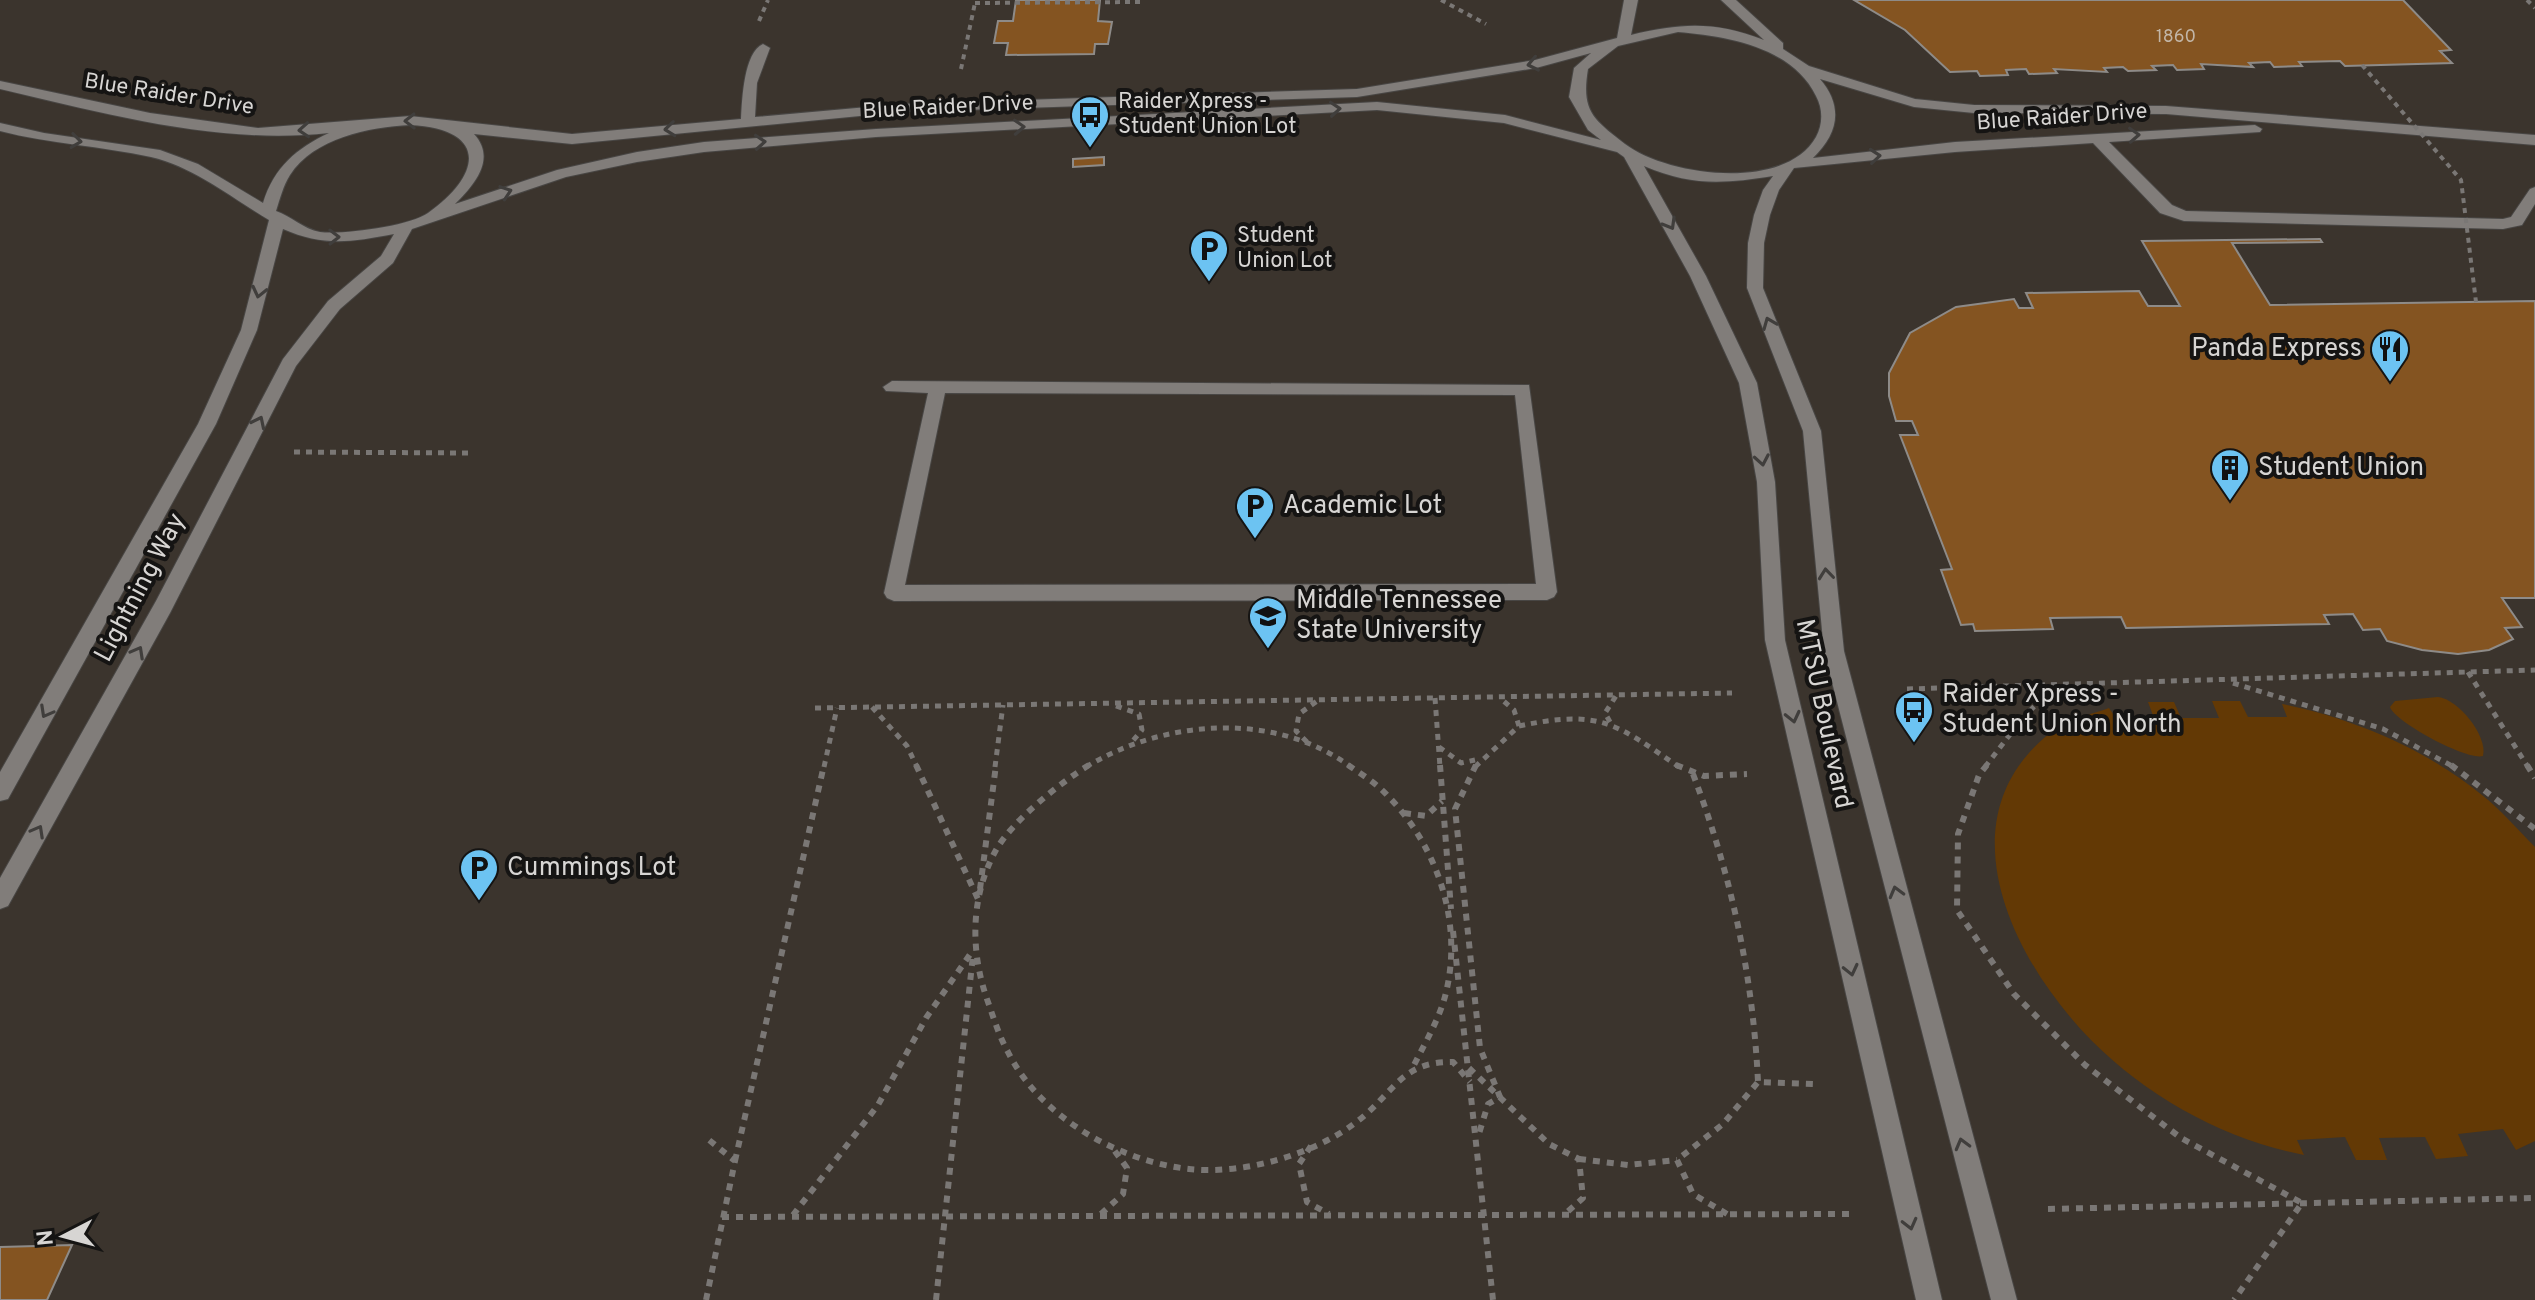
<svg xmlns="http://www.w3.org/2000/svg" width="2535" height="1300" font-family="Overpass,sans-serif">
	<rect width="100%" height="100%" fill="#2e2b29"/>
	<rect fill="#3b342d" x="0" y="0" width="2535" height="1300"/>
	<g fill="#633905">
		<path d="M2438,697C2458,699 2488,736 2483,756C2467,761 2395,722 2390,707L2395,701Z"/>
		<path d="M2212,701H2240L2248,717H2287L2282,704C2352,718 2426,749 2482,795C2501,810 2518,830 2535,847V1141L2516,1150L2503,1129L2458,1134L2468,1156L2436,1159L2425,1137L2379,1138L2387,1160H2356L2345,1137L2297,1140L2304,1155C2226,1140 2149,1098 2092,1041C2010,958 1939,812 2058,727C2071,718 2093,714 2109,708L2117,720L2154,718L2148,702H2174L2181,718H2219Z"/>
	</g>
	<g fill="#845421" stroke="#8e8b88" stroke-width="2">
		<path d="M1016,0H1100L1098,21L1112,22L1108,44H1095L1094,54L1006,55L1008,43H994L998,21H1013Z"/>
		<path d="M1854,0H2403L2451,50L2440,51L2452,63L2345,66L2340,61L2299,62L2302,66L2274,67L2270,62L2249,63L2253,67L2201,64L2204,69L2177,70L2173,65L2152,66L2156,70L2128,71L2123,67L2104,68L2107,72L2054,69L2057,73L2029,74L2026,69L2006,70L2008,75L1980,76L1977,71L1950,72L1905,30Z"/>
		<path d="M1104,157V165L1073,167V159Z"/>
		<path d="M2320,239L2322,242L2232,243L2270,305L2535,301V598H2502L2522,627L2505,628L2513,639L2489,650L2458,654L2422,650L2387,641L2380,629L2363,630L2353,614L2324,615L2329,624L2126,628L2121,617L2050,618L2053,629L1975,631L1973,624L1961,625L1941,570L1952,569L1900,435H1918L1912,421H1896L1889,396V373L1910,333L1956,307L2014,299L2019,308H2033L2026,293L2139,291L2148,306H2180L2142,241Z"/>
		<path d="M72,1245L47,1300H0V1247Z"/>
	</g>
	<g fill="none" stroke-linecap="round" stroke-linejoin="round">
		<defs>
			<g id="minor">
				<path d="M1624,0H1638L1631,35C1682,23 1714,21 1764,40L1721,0H1736L1783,43V49L1809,66L1915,99L1974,105L2166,106L2535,135V145L2166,114L1974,113L1914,107L1820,79C1844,107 1838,134 1813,158L1955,142L2255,125L2262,129L2260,132L2109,142L2172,205L2186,211L2503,219L2511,217L2530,189L2535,187V204L2522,225L2503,229L2184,221L2160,213L2093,143L1955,152L1794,168L1779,190L1770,215L1764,243L1763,288L1821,431L1844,651L2017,1300H1991L1824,651L1803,431L1747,288L1748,243L1754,215L1763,190L1773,176C1723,184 1691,186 1644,166L1706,276L1757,383L1775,482L1785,640L1942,1300H1916L1765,640L1757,482L1739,383L1690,276L1624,157L1617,152L1504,123L1377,110L876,137L704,152L637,162L566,177L412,229L393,263L340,309L296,366L170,613L8,906L0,909V878L156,601L283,359L328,301L381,256L394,234C351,242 324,247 283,229L257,330L216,424L8,799L0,801V772L198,424L241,330L269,220C232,198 194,167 151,157C101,146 50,144 0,131V123L44,133L160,150L198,164L263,203C274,167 297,148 329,133C218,145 108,114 0,89V81L150,113L258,128L410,116L572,134L741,119C742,99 744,52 763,44L770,48L757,83L755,117L901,104L1357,89L1535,60L1617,38ZM1678,32C1727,36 1792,47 1816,96C1823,109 1823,124 1816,137C1785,192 1667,176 1625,144C1593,119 1581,111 1588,69L1618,46ZM1591,53L1574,68L1569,97L1588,130L1601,140L1505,115L1377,102L876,129L704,142L637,152L557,170L455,204C474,185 497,159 474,134L572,144L901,112L1357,97L1536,68ZM410,125C489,129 482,175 428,213C410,226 342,235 320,232C303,229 291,216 276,211C280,199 283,186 290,175C314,138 369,127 410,125Z"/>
				<path d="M892,381L1529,385L1557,592L1554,597L1547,600L894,601L887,598L884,593L928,393L886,391L883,387ZM945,393L1515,395L1536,584L905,585Z"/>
			</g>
		</defs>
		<use href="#minor" stroke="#484644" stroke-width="2"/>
		<g stroke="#7a7775" stroke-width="4" stroke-dasharray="5 5" stroke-linecap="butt">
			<path d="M1441,0L1486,24"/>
			<path d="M2527,0L2535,8"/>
			<path d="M975,3L1140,2"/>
			<path d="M759,21L768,0"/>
			<path d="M961,69L975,3"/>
		</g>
		<g stroke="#7a7775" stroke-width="5" stroke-dasharray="6 6" stroke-linecap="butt">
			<path d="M294,452L468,453"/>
			<path d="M2468,672L2528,767"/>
			<path d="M2233,683L2383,729L2454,767"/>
			<path d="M1907,689L2535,670"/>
			<path d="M1435,698L1440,767"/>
			<path d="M1116,706L1139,714L1142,730L1131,743"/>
			<path d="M872,707L907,746L917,767"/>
			<path d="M815,708L1732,693"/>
			<path d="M1610,722L1605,713L1616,696"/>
			<path d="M1519,726C1600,709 1615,723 1679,767"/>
			<path d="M1307,742L1296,731L1299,714L1317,701"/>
			<path d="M1439,747L1461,763L1475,760"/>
			<path d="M824,767L837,708"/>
			<path d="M995,767L1003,705"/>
			<path d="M1086,767C1163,720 1274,710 1351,767"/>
			<path d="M1475,767L1519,726L1514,710L1500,698"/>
			<path d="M1985,767L2021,720L2055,685"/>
		</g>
		<g stroke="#7a7775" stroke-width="6" stroke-dasharray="7 7" stroke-linecap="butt">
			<path d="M916,765L978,899"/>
			<path d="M1089,765C1060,783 1013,820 996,850C970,897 970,952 988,1002C994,1019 999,1036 1008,1052C1040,1117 1118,1161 1189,1169C1242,1175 1313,1155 1355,1123C1393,1096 1399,1061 1453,1062L1470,1082"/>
			<path d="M1348,765C1361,774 1376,783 1387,795C1439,848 1465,927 1444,1000C1437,1023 1424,1045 1413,1067"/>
			<path d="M1440,765L1451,909"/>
			<path d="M1476,765L1455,809L1480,1048L1500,1097L1488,1104L1478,1137"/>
			<path d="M1676,765L1704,776L1747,774"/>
			<path d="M1987,765L1979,775L1958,834L1957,910L2014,994L2085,1065L2181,1138L2302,1203L2234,1300"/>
			<path d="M2451,765L2535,829"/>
			<path d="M2527,765L2535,778"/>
			<path d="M1693,774C1731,874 1753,975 1758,1082"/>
			<path d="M1404,813L1426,816L1442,801"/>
			<path d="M980,889L996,765"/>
			<path d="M1453,931L1493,1300"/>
			<path d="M1469,1068L1549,1144L1579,1159L1583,1198L1566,1213"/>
			<path d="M1311,1146L1299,1164L1307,1202L1329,1214"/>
			<path d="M1579,1159L1628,1165L1677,1160"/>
			<path d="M735,1161L824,765"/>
			<path d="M2048,1209L2535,1198"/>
			<path d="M1101,1214L1123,1194L1127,1168L1114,1150"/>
			<path d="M1727,1214L1693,1194L1677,1160L1723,1124L1758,1082L1816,1084"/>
			<path d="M793,1215L878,1105L926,1018L971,953"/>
			<path d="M722,1217L1850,1214"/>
			<path d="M706,1300L735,1161L709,1140"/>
			<path d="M936,1300L973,955"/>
		</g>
		<use href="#minor" fill="#817d7a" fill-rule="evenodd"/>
		<path stroke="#7a7775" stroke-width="4" stroke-dasharray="5 5" stroke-linecap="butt" d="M2362,65L2461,180L2476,302"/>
	</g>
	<defs><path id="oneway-chevron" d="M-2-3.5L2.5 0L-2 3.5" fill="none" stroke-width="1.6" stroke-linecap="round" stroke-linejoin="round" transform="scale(2)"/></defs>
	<g stroke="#403e3c">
		<use href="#oneway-chevron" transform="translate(1533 64) rotate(168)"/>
		<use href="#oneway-chevron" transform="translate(1335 109) rotate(-4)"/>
		<use href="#oneway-chevron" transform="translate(410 121) rotate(179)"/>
		<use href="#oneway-chevron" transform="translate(1019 127) rotate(-3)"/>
		<use href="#oneway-chevron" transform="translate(670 129) rotate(174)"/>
		<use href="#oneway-chevron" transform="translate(304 130) rotate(176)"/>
		<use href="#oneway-chevron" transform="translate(2134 135) rotate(-3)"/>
		<use href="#oneway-chevron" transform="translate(76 141) rotate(7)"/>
		<use href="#oneway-chevron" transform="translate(760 142) rotate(-4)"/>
		<use href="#oneway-chevron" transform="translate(1875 156) rotate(-5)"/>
		<use href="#oneway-chevron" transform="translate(506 192) rotate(-19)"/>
		<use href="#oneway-chevron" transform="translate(1670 224) rotate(60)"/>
		<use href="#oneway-chevron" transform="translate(334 237) rotate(-1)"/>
		<use href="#oneway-chevron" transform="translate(259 292) rotate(103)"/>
		<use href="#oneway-chevron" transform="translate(1769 323) rotate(-112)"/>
		<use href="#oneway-chevron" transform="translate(259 422) rotate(-64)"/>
		<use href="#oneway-chevron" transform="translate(1762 460) rotate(80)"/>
		<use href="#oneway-chevron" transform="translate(1826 574) rotate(-96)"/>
		<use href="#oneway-chevron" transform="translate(138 652) rotate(-61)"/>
		<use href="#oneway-chevron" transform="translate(46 712) rotate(119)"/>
		<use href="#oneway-chevron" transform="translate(1793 717) rotate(77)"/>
		<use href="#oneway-chevron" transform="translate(38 831) rotate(-61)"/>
		<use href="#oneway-chevron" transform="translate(1896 892) rotate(-105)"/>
		<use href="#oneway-chevron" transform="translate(1851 970) rotate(77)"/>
		<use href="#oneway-chevron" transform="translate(1962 1144) rotate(-105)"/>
		<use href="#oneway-chevron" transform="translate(1910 1224) rotate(76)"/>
	</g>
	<defs>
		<symbol id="bus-pin" viewBox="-11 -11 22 30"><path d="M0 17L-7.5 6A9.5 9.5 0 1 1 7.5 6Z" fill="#6cc3f2" stroke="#151413"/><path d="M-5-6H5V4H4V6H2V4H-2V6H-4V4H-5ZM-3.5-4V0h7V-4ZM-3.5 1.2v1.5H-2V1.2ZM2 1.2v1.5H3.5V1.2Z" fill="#111"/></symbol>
		<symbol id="parking-pin" viewBox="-11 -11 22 30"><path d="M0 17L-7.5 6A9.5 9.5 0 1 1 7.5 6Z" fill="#6cc3f2" stroke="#151413"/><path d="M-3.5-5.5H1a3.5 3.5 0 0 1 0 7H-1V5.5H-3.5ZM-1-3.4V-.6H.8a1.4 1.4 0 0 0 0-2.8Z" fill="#111"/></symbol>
		<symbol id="restaurant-pin" viewBox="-11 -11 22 30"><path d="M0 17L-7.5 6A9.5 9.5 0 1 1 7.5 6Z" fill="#6cc3f2" stroke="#151413"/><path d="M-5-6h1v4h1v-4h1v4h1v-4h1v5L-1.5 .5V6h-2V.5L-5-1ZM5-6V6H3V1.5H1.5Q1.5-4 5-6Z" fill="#111"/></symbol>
		<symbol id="building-pin" viewBox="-11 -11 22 30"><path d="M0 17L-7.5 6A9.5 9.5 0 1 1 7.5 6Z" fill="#6cc3f2" stroke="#151413"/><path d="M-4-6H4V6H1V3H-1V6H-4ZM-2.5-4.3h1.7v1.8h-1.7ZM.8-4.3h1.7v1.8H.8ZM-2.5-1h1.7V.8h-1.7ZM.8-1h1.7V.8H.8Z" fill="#111"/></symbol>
		<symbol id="university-pin" viewBox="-11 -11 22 30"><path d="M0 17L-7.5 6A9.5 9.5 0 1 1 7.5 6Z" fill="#6cc3f2" stroke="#151413"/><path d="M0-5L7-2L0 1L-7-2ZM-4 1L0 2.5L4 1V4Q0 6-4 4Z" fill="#111"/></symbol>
	</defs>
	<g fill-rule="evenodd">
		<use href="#bus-pin" x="1068" y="93" width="44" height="60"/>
		<use href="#parking-pin" x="1187" y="227" width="44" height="60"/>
		<use href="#restaurant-pin" x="2368" y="327" width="44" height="60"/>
		<use href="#building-pin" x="2208" y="446" width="44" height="60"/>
		<use href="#parking-pin" x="1233" y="484" width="44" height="60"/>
		<use href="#university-pin" x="1246" y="594" width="44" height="60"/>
		<use href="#bus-pin" x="1892" y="688" width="44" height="60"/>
		<use href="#parking-pin" x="457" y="846" width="44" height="60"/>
	</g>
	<g text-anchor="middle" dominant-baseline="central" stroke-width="8" stroke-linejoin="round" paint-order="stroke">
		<g font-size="18" fill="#c2b5a6">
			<text x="2176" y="37">1860</text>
		</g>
		<g font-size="22" fill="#d7d5d3" stroke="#151413">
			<text transform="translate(169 95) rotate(9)">Blue Raider Drive</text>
			<text transform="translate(948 108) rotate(-3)">Blue Raider Drive</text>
			<text transform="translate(2062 118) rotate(-4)">Blue Raider Drive</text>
		</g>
		<g font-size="22" fill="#d7d5d3" stroke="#151413" text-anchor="start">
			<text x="1118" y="102">Raider Xpress -<tspan x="1118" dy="25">Student Union Lot</tspan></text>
			<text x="1237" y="236">Student<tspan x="1237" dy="25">Union Lot</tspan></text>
		</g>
		<g font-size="26" fill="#d7d5d3" stroke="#151413" text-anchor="start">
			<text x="2362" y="349" text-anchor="end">Panda Express</text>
			<text x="2258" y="468">Student Union</text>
			<text x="1283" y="506">Academic Lot</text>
			<text x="1296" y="601">Middle Tennessee<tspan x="1296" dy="30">State University</tspan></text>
			<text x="1942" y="695">Raider Xpress -<tspan x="1942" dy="30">Student Union North</tspan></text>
			<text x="507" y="868">Cummings Lot</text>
		</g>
		<g font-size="26" fill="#d7d5d3" stroke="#151413">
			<text transform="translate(141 588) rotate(-62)">Lightning Way</text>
			<text transform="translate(1823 714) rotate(78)">MTSU Boulevard</text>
		</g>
	</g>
	<g transform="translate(64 1236) rotate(264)" stroke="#151413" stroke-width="6" paint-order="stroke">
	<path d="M0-6L14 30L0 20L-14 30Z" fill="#d7d5d3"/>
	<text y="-12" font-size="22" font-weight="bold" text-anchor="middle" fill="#d7d5d3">N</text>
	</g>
</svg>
